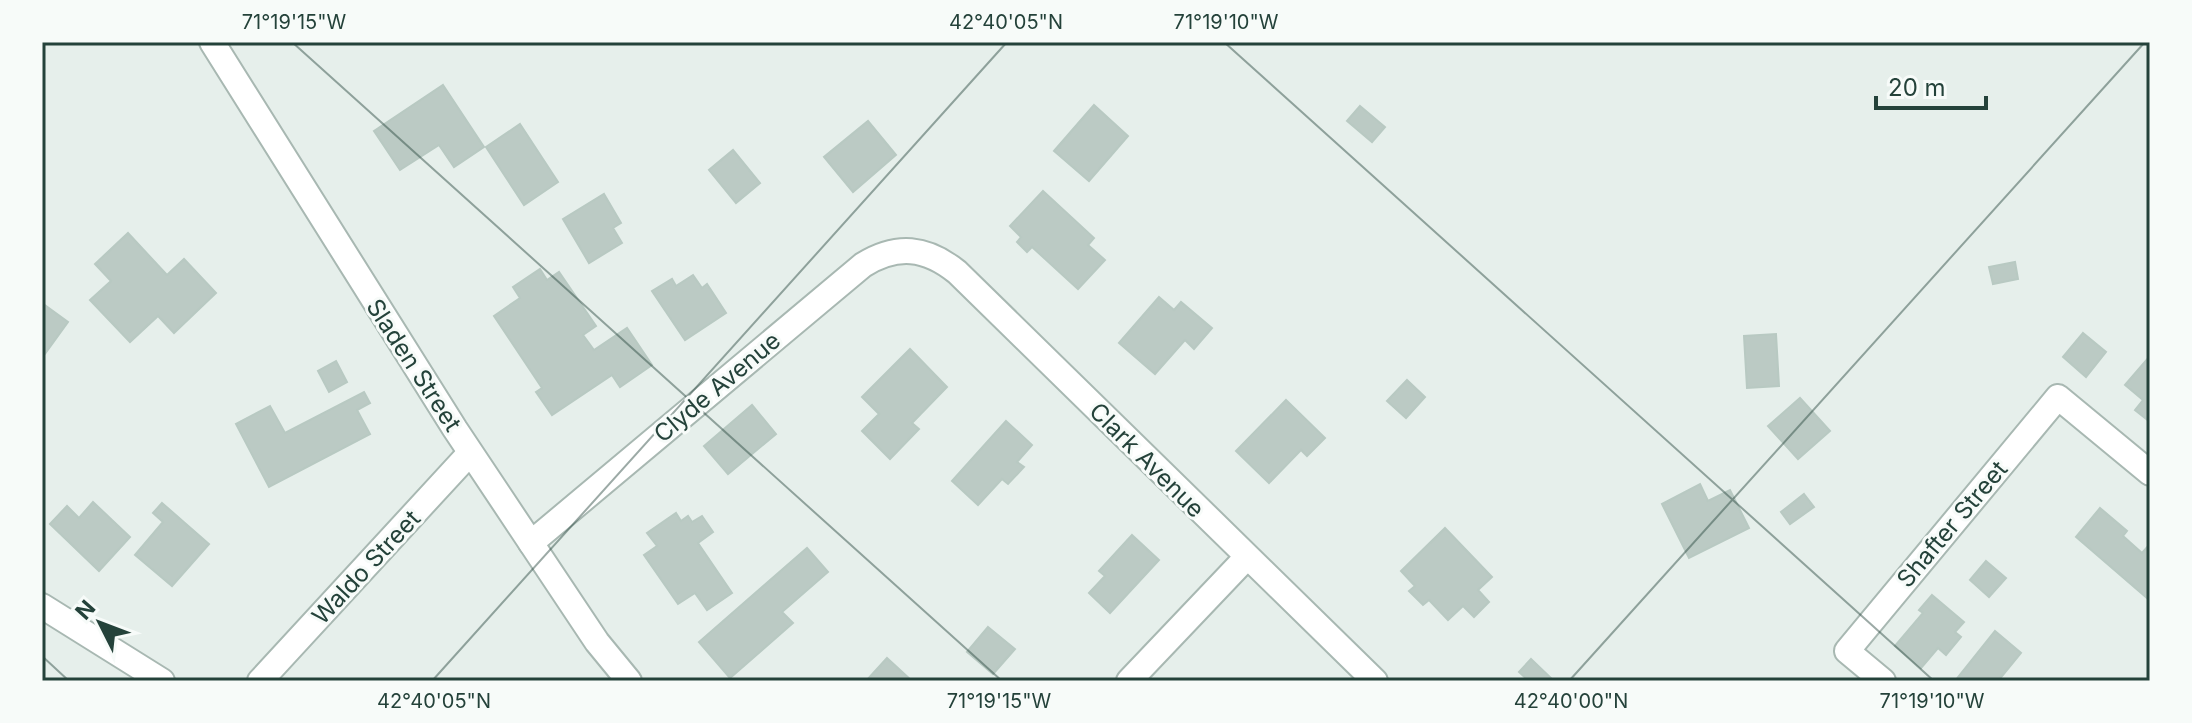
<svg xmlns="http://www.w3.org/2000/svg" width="2192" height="723" font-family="Inter,sans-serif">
	<rect width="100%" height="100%" fill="#e6efeb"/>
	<g fill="#bbcac4" stroke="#b8c9c2" stroke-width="2">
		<path d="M443,85L484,147L454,167L439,145L400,170L374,131Z"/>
		<path d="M1094,105L1128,136L1089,181L1054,151Z"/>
		<path d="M1360,106L1385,127L1372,142L1347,121Z"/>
		<path d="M868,121L896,155L853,192L824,157Z"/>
		<path d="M520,124L558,182L524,205L486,147Z"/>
		<path d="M733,150L760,183L736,203L709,170Z"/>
		<path d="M1043,191L1094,238L1088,245L1105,260L1078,289L1032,247L1027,252L1017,242L1021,237L1010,226Z"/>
		<path d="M604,194L621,223L613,228L622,243L589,263L563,219Z"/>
		<path d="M128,233L167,275L184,259L216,293L174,333L158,316L130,342L90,300L111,281L95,264Z"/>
		<path d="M2015,262L2018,279L1993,284L1989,267Z"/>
		<path d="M540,269L547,280L559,272L596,326L583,335L594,350L627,328L652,365L620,387L612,375L552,415L536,392L542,388L494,316L520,298L513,287Z"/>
		<path d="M693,275L702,288L707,284L726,313L685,340L652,291L672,279L676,286Z"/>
		<path d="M1159,297L1174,310L1181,302L1212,328L1194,349L1185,340L1155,374L1119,343Z"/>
		<path d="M42,303L68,322L42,358Z"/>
		<path d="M2083,333L2106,352L2086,377L2063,357Z"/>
		<path d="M1776,334L1779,386L1747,388L1744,336Z"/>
		<path d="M910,349L947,387L912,423L919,429L890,459L862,431L879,414L862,397Z"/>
		<path d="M2150,356V422L2135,410L2143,400L2125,385Z"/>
		<path d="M336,361L347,382L329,392L318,371Z"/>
		<path d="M1407,380L1425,397L1406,418L1387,401Z"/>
		<path d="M364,392L370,403L357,410L370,434L269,487L236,424L270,406L285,433Z"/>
		<path d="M1800,398L1830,431L1798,459L1768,426Z"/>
		<path d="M1286,400L1325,438L1307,456L1301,450L1269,483L1236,451Z"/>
		<path d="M752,405L776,434L728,474L704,446Z"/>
		<path d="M1006,421L1032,445L1017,462L1024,467L1008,484L1002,479L978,505L952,481Z"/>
		<path d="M1700,484L1708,501L1730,490L1749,528L1689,558L1662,504Z"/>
		<path d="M1804,494L1814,507L1790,524L1781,512Z"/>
		<path d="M93,502L130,537L99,571L50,524L67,506L79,518Z"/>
		<path d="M162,503L209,544L172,586L135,555L163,522L153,513Z"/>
		<path d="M2100,508L2127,531L2123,536L2142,553L2150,544V594L2147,598L2076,537Z"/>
		<path d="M676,513L681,521L688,516L692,522L702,516L713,532L698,543L732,593L707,610L695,593L678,604L644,555L657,546L647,533Z"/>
		<path d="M1445,528L1492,577L1478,590L1489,602L1474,617L1463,606L1448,620L1429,600L1423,605L1409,591L1415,586L1401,571Z"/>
		<path d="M1132,535L1159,560L1110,613L1089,593L1105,576L1099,571Z"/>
		<path d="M807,548L828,572L782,612L793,623L730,678L699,642Z"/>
		<path d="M1986,561L2006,578L1989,597L1970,580Z"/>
		<path d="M1932,595L1964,622L1955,632L1961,637L1946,655L1938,648L1921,668L1895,646L1923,613L1919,610Z"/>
		<path d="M988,627L1015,649L993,674L967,652Z"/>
		<path d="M1995,631L2021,653L1998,681H1955Z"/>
		<path d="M887,658L912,681H866Z"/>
		<path d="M1531,659L1554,681H1529L1519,672Z"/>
	</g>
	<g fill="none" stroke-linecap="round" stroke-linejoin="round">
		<defs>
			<g id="minor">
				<path d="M212,42L455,429L597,642L629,681"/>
				<path d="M531,543L863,265C897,244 926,247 957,272L1375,681"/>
				<path d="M42,606L162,681"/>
				<path d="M260,681L470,453"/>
				<path d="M1129,681L1246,558"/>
				<path d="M1883,681L1847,651L2058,397L2150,473"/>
			</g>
		</defs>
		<use href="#minor" stroke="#a8b8b2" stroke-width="28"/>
		<use href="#minor" stroke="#fff" stroke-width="24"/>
	</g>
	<path fill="none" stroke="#24423a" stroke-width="2" stroke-opacity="0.45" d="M292,42L1002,681M1224,42L1934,681M42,656L69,681M432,681L1007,42M1569,681L2145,42"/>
	<g text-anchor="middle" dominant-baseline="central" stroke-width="6" stroke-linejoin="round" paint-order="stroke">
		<g font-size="24" fill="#24423a" stroke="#f7fbf9">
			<text transform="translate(414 365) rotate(57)">Sladen Street</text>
			<text transform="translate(717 387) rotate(-40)">Clyde Avenue</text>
			<text transform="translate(1147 460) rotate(45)">Clark Avenue</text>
			<text transform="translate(1952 524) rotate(-50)">Shafter Street</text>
			<text transform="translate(366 567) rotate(-47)">Waldo Street</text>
		</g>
	</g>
	<rect width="2192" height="723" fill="none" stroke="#f7fbf9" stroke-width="88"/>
	<g transform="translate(100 623) rotate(312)" stroke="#f7fbf9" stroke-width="6" paint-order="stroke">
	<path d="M0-6L14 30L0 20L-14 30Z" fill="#24423a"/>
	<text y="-12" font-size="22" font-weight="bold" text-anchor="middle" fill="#24423a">N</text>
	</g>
	<path d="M1876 96v12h110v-12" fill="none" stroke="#24423a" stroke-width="4"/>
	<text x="1888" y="96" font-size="24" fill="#24423a" stroke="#f7fbf9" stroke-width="6" paint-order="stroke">20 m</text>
	<rect x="44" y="44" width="2104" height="635" fill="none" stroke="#24423a" stroke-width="3"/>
	<g font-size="20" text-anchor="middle" fill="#24423a">
		<text x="294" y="29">71°19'15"W</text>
		<text x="1006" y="29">42°40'05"N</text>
		<text x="1226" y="29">71°19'10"W</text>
		<text x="434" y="708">42°40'05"N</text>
		<text x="999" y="708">71°19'15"W</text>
		<text x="1571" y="708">42°40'00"N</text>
		<text x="1932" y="708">71°19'10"W</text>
	</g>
</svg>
